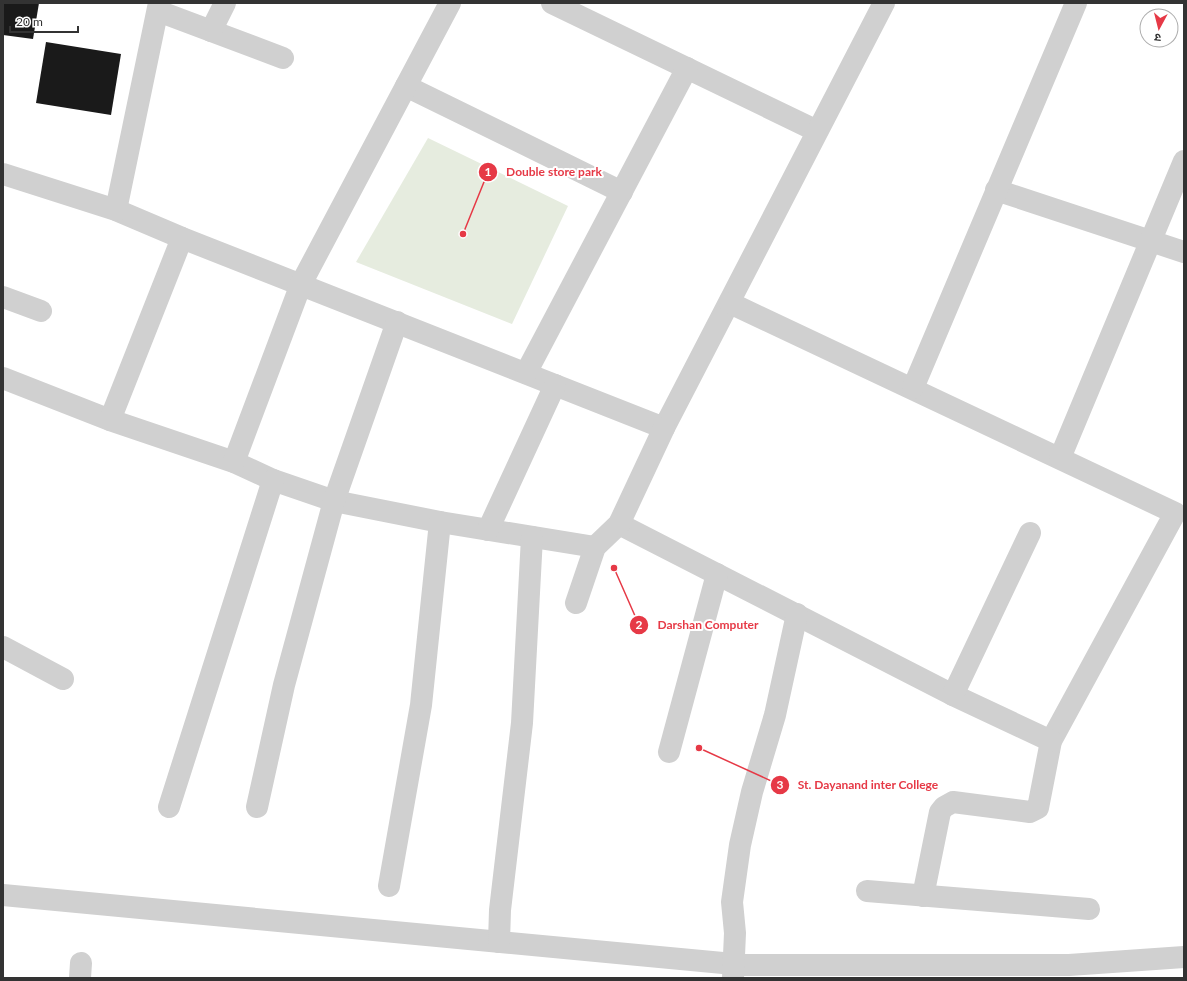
<svg xmlns="http://www.w3.org/2000/svg" width="1187" height="981" font-family="Lato,'Noto Sans Devanagari',sans-serif">
	<rect width="100%" height="100%" fill="#fff"/>
	<path fill="#e6ecdf" d="M428,138L568,206L512,324L356,262Z"/>
	<g fill="#1a1a1a">
		<path d="M3,3H39L33,39L3,35Z"/>
		<path d="M46,42L121,54L111,115L36,103Z"/>
	</g>
	<g fill="none" stroke-linecap="round" stroke-linejoin="round">
		<g stroke="#d0d0d0" stroke-width="22">
			<path d="M552,3L817,131"/>
			<path d="M158,11L283,58"/>
			<path d="M211,31L225,3"/>
			<path d="M406,86L622,192"/>
			<path d="M3,174L116,210L182,238L664,428L884,3"/>
			<path d="M996,190L1184,252"/>
			<path d="M116,210L159,3"/>
			<path d="M3,297L41,311"/>
			<path d="M730,303L1175,513L1051,741L1038,808L1030,812L953,802L944,807L940,812L923,896"/>
			<path d="M526,373L687,68"/>
			<path d="M3,378L110,420L234,462L273,480L334,501L440,522L595,547"/>
			<path d="M913,388L1076,3"/>
			<path d="M110,420L182,238"/>
			<path d="M1060,458L1184,161"/>
			<path d="M234,462L301,284L450,3"/>
			<path d="M619,524L953,695L1051,741"/>
			<path d="M488,530L555,385"/>
			<path d="M576,603L595,547L619,524L664,428"/>
			<path d="M3,647L63,679"/>
			<path d="M953,695L1030,533"/>
			<path d="M669,752L717,574"/>
			<path d="M169,807L273,480"/>
			<path d="M257,807L284,685L334,501L397,322"/>
			<path d="M389,886L421,705L440,522"/>
			<path d="M867,891L1089,909"/>
			<path d="M3,895L744,965H1069L1184,957"/>
			<path d="M499,942L500,910L522,723L532,537"/>
			<path d="M80,978L81,963"/>
			<path d="M733,978L735,933L732,902L740,845L752,792L775,715L797,614"/>
		</g>
	</g>
	<path fill="none" stroke="#e63946" stroke-width="1.5" d="M463 234L488 172M614 568L639 625M699 748L780 785"/>
	<g fill="#e63946" stroke="#fff" stroke-width="1.5">
		<circle cx="463" cy="234" r="4"/>
		<circle cx="614" cy="568" r="4"/>
		<circle cx="699" cy="748" r="4"/>
		<circle cx="488" cy="172" r="10"/>
		<circle cx="639" cy="625" r="10"/>
		<circle cx="780" cy="785" r="10"/>
	</g>
	<g font-size="12" text-anchor="middle" font-weight="bold" fill="#fff">
		<text x="488" y="176">1</text>
		<text x="639" y="629">2</text>
		<text x="780" y="789">3</text>
	</g>
	<g font-size="12" text-anchor="middle" font-weight="bold" fill="#e63946" stroke="#fff" stroke-width="4" stroke-linejoin="round" paint-order="stroke">
		<text x="554" y="176">Double store park</text>
		<text x="708" y="629">Darshan Computer</text>
		<text x="868" y="789">St. Dayanand inter College</text>
	</g>
	<rect width="1187" height="981" fill="none" stroke="#333333" stroke-width="8"/>
	<g transform="translate(1159 28) rotate(187)"><circle r="19" fill="#ffffff" stroke="#adadad"/>
	<path d="M0-3L7 15L0 10L-7 15Z" fill="#e63946"/>
	<text y="-6" font-size="11" font-weight="bold" text-anchor="middle" fill="#333333">उ</text>
	</g>
	<path d="M10 26v6h68v-6" fill="none" stroke="#333333" stroke-width="2"/>
	<text x="16" y="26" font-size="12" fill="#333333" stroke="#ffffff" stroke-width="3" paint-order="stroke">20 m</text>
</svg>
